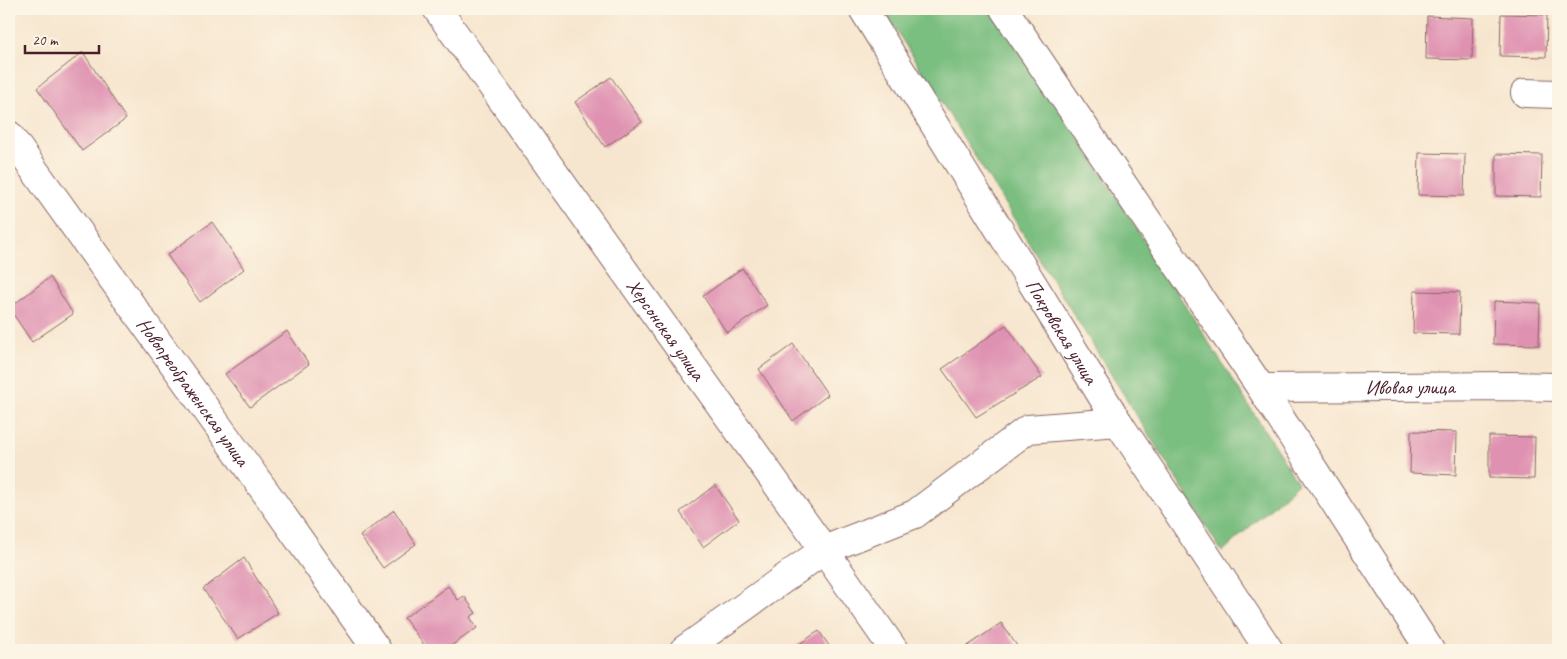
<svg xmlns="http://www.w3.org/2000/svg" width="1567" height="659" font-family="Caveat,sans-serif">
	<rect width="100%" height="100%" fill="#fcf5e5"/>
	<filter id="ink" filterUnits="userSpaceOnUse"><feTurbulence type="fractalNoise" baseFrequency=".02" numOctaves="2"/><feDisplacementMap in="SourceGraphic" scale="10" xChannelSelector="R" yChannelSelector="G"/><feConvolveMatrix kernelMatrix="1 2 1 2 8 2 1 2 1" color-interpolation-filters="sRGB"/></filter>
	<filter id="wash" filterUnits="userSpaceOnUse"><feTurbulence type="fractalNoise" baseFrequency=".0096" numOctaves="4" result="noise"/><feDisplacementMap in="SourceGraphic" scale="20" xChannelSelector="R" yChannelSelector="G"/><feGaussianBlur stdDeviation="1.12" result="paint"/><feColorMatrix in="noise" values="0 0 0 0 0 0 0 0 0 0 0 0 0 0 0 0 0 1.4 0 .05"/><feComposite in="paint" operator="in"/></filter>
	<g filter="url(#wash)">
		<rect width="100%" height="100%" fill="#f7e6cf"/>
		<path fill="#7abe80" stroke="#626e56" d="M883,9H997L1298,483L1222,552Z"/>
		<g id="blocks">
			<g fill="#df91b1">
				<path d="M1501,14L1547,15L1546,57L1500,56Z"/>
				<path d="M1427,16L1473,18L1472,60L1426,59Z"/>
				<path d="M83,52L126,119L82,151L37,88Z"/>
				<path d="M611,77L642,122L605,147L575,102Z"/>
				<path d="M1419,153L1465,154L1464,196L1418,195Z"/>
				<path d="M1496,154L1542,155L1541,197L1496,196Z"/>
				<path d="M212,222L244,269L200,302L167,255Z"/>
				<path d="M742,268L767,305L727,333L703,296Z"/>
				<path d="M50,277L73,314L32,342L9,308Z"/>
				<path d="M1414,291L1460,292L1459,334L1413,333Z"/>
				<path d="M1494,301L1540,303L1539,345L1493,344Z"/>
				<path d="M1006,325L1042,377L976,417L942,369Z"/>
				<path d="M287,331L309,364L250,407L225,374Z"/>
				<path d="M793,344L828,395L793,421L759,369Z"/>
				<path d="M1411,431L1457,432L1456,475L1410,473Z"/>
				<path d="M1489,436L1535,437L1534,479L1489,478Z"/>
				<path d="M715,485L739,520L703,547L680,512Z"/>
				<path d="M394,510L416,544L383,568L360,536Z"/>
				<path d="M244,558L278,613L238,639L203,589Z"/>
				<path d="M448,586L458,600L464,596L476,613L470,617L477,628L445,650H428L404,618Z"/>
				<path d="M1001,623L1020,650H962Z"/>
				<path d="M819,631L832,650H790Z"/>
			</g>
		</g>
	</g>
	<g filter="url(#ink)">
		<use href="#blocks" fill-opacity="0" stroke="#876564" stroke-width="1"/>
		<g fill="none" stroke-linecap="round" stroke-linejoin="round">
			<defs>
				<g id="minor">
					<path id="s1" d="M437,9L824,550L894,650"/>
					<path id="s2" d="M863,9L1118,422L1269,650"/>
					<path d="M1004,9L1261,388L1430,650"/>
					<path d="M1525,93L1558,94"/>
					<path id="s3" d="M9,135L272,501L377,650"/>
					<path id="s4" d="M1261,388L1511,386L1558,387"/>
					<path d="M684,650L824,550L915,514L1028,429L1118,422"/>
				</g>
			</defs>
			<use href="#minor" stroke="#876564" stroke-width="30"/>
			<use href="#minor" stroke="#fff" stroke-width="28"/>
		</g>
	</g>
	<g text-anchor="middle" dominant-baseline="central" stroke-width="4" stroke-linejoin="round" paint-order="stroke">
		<g font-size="20" fill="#4a1f2b" stroke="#fcf5e5">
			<text stroke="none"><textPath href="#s1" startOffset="394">Херсонская улица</textPath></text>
			<text stroke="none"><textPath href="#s2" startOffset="379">Покровская улица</textPath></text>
			<text stroke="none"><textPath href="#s4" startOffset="149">Ивовая улица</textPath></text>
			<text stroke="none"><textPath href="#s3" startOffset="316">Новопреображенская улица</textPath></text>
		</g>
	</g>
	<rect width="1567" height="659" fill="none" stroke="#fcf5e5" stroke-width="30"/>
	<path d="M25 45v8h74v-8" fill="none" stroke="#4a1f2b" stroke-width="2.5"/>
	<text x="32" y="45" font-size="15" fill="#4a1f2b" stroke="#fcf5e5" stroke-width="4" paint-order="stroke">20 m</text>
</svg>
